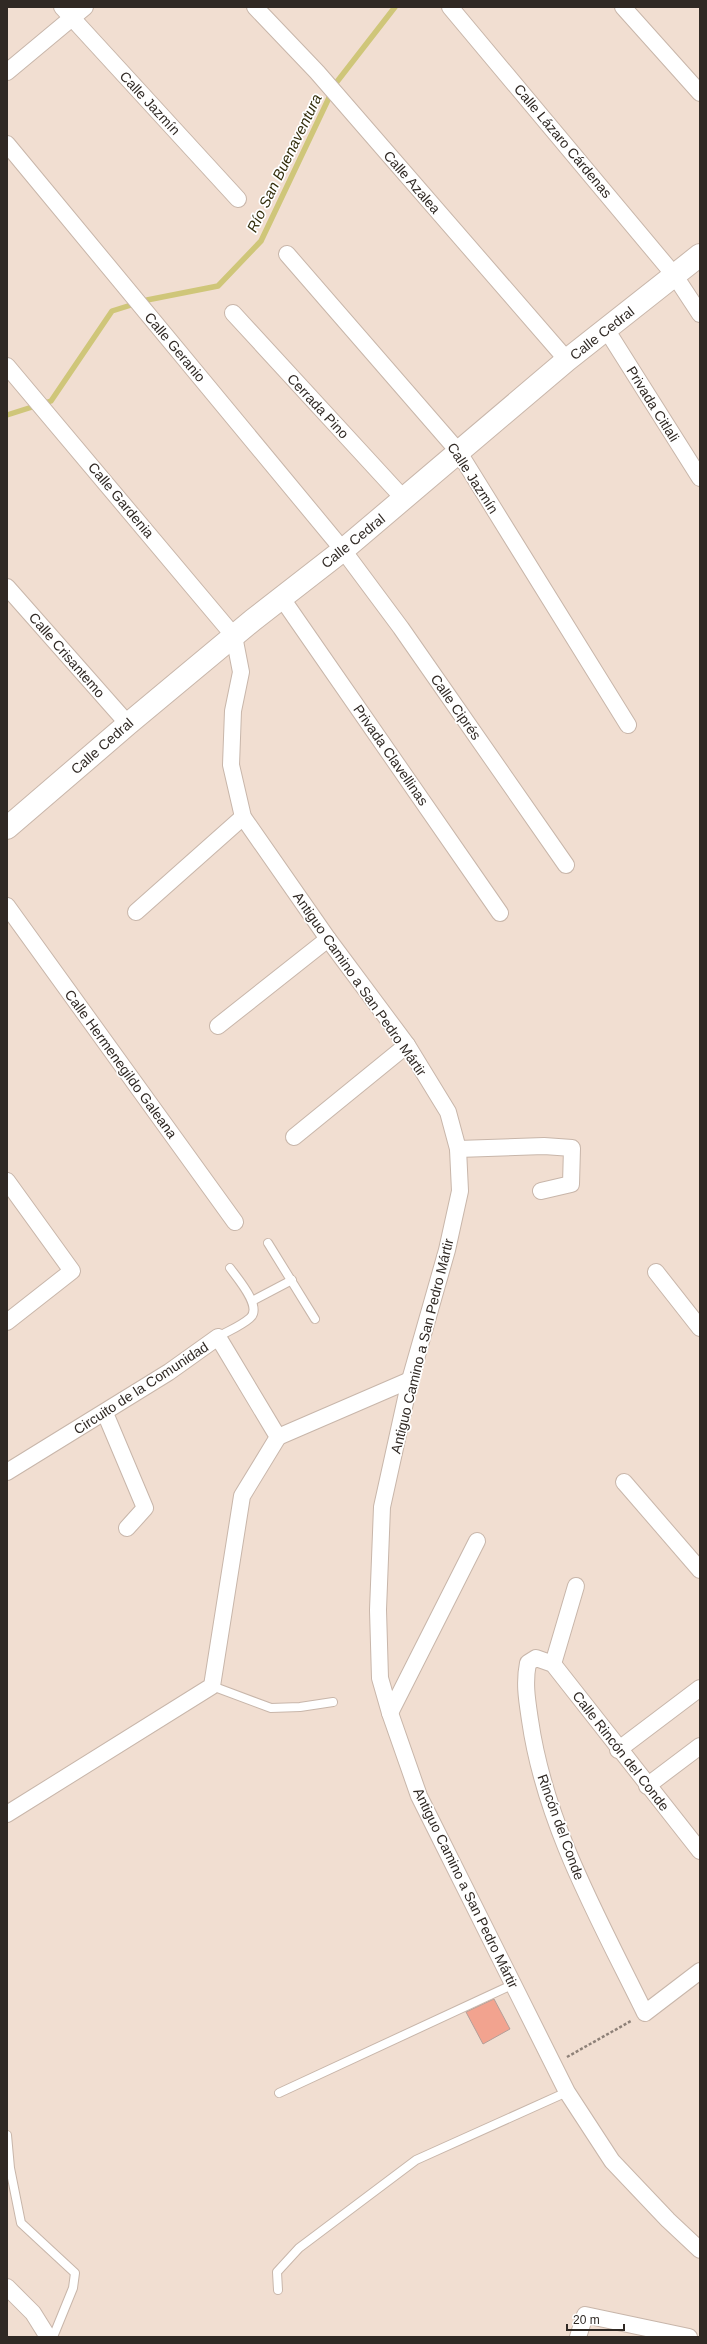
<svg xmlns="http://www.w3.org/2000/svg" width="707" height="2344" font-family="Helvetica,sans-serif">
	<rect width="100%" height="100%" fill="#f1ded1"/>
	<g fill="none" stroke-linecap="round" stroke-linejoin="round">
		<path stroke="#cfc679" stroke-width="5.5" d="M7,415L51,401L112,311L147,300L218,286L261,241L336,83L395,7"/>
	</g>
	<path fill="#f2a38f" stroke="#b49e98" d="M494,1999L510,2029L483,2044L466,2012Z"/>
	<g fill="none" stroke-linecap="round" stroke-linejoin="round">
		<defs>
			<g id="lane">
				<path d="M268,1243L315,1319"/>
				<path d="M252,1301L292,1280"/>
				<path d="M218,1337C228,1331 241,1326 250,1318C263,1307 237,1278 230,1268"/>
				<path d="M212,1686L271,1708L300,1707L333,1702"/>
				<path d="M279,2093L514,1984"/>
				<path d="M7,2135L10,2168L21,2223L75,2273L73,2288L53,2337"/>
				<path d="M278,2290L277,2272L299,2248L416,2160L567,2092"/>
			</g>
			<g id="street">
				<path d="M62,7L238,199"/>
				<path d="M255,7L317,72L567,360"/>
				<path d="M450,7L675,276L700,314"/>
				<path d="M623,7L700,93"/>
				<path d="M7,72L85,7"/>
				<path d="M7,144L343,550L401,628L566,865"/>
				<path d="M287,254L458,451L628,725"/>
				<path d="M233,313L404,499"/>
				<path d="M606,329L700,478"/>
				<path d="M7,366L234,636L241,672L233,711L231,765L243,817L328,939L407,1045L448,1112L458,1149L460,1191L447,1250L410,1380L382,1507L378,1610L380,1678L390,1713L419,1796L567,2092L612,2161L668,2220L700,2250"/>
				<path d="M7,587L128,724"/>
				<path d="M281,597L500,913"/>
				<path d="M7,906L235,1222"/>
				<path d="M136,912L243,817"/>
				<path d="M218,1026L328,939"/>
				<path d="M294,1137L407,1045"/>
				<path d="M458,1149L544,1146L572,1148L571,1184L541,1191"/>
				<path d="M7,1181L72,1271L7,1322"/>
				<path d="M656,1272L700,1328"/>
				<path d="M105,1413L145,1508L127,1528"/>
				<path d="M278,1437L410,1380"/>
				<path d="M7,1472L169,1372L218,1337L278,1437L242,1496L212,1686L7,1814"/>
				<path d="M624,1482L700,1570"/>
				<path d="M553,1664L576,1586"/>
				<path d="M390,1713L477,1541"/>
				<path d="M618,1750L700,1688"/>
				<path d="M647,1786L700,1746"/>
				<path d="M700,1851L553,1664L536,1658L528,1663C524,1683 527,1700 530,1720C545,1825 599,1919 645,2013L700,1971"/>
				<path d="M7,2287L33,2313L48,2337"/>
				<path d="M578,2337L585,2315L689,2337"/>
			</g>
			<path id="secondary" d="M7,828L128,724L253,620L343,550L567,360L700,255"/>
		</defs>
		<use href="#lane" stroke="#c8b6aa" stroke-width="10"/>
		<use href="#street" stroke="#c8b6aa" stroke-width="18"/>
		<use href="#secondary" stroke="#c8b6aa" stroke-width="24"/>
		<path stroke="#8e8178" stroke-width="2.5" stroke-dasharray="3 2" stroke-linecap="butt" d="M567,2057L631,2021"/>
		<use href="#lane" stroke="#fff" stroke-width="8"/>
		<use href="#street" stroke="#fff" stroke-width="16"/>
		<use href="#secondary" stroke="#fff" stroke-width="22"/>
	</g>
	<g text-anchor="middle" dominant-baseline="central" stroke-width="3.5" stroke-linejoin="round" paint-order="stroke">
		<g font-size="14" fill="#302924" stroke="#fff">
			<text transform="translate(150 103) rotate(47)">Calle Jazmín</text>
			<text transform="translate(563 141) rotate(50)">Calle Lázaro Cárdenas</text>
			<text transform="translate(412 182) rotate(49)">Calle Azalea</text>
			<text transform="translate(602 333) rotate(-38)">Calle Cedral</text>
			<text transform="translate(175 347) rotate(50)">Calle Geranio</text>
			<text transform="translate(653 404) rotate(58)">Privada Citlali</text>
			<text transform="translate(318 406) rotate(47)">Cerrada Pino</text>
			<text transform="translate(473 478) rotate(57)">Calle Jazmín</text>
			<text transform="translate(121 500) rotate(50)">Calle Gardenia</text>
			<text transform="translate(353 541) rotate(-39)">Calle Cedral</text>
			<text transform="translate(67 655) rotate(49)">Calle Crisantemo</text>
			<text transform="translate(456 707) rotate(55)">Calle Ciprés</text>
			<text transform="translate(102 746) rotate(-41)">Calle Cedral</text>
			<text transform="translate(391 755) rotate(55)">Privada Clavellinas</text>
			<text transform="translate(360 984) rotate(55)">Antiguo Camino a San Pedro Mártir</text>
			<text transform="translate(121 1064) rotate(54)">Calle Hermenegildo Galeana</text>
			<text transform="translate(422 1346) rotate(-76)">Antiguo Camino a San Pedro Mártir</text>
			<text transform="translate(141 1388) rotate(-33)">Circuito de la Comunidad</text>
			<text transform="translate(621 1751) rotate(52)">Calle Rincón del Conde</text>
			<text transform="translate(561 1827) rotate(70)">Rincón del Conde</text>
			<text transform="translate(466 1888) rotate(64)">Antiguo Camino a San Pedro Mártir</text>
		</g>
		<g font-size="15" font-style="italic" fill="#332e0c" stroke="#fff">
			<text transform="translate(284 163) rotate(-64)">Río San Buenaventura</text>
		</g>
	</g>
	<rect width="707" height="2344" fill="none" stroke="#302924" stroke-width="16"/>
	<path d="M567 2324v6h57v-6" fill="none" stroke="#302924" stroke-width="2"/>
	<text x="573" y="2324" font-size="12" fill="#302924" stroke="#ffffff" stroke-width="3" paint-order="stroke">20 m</text>
</svg>
